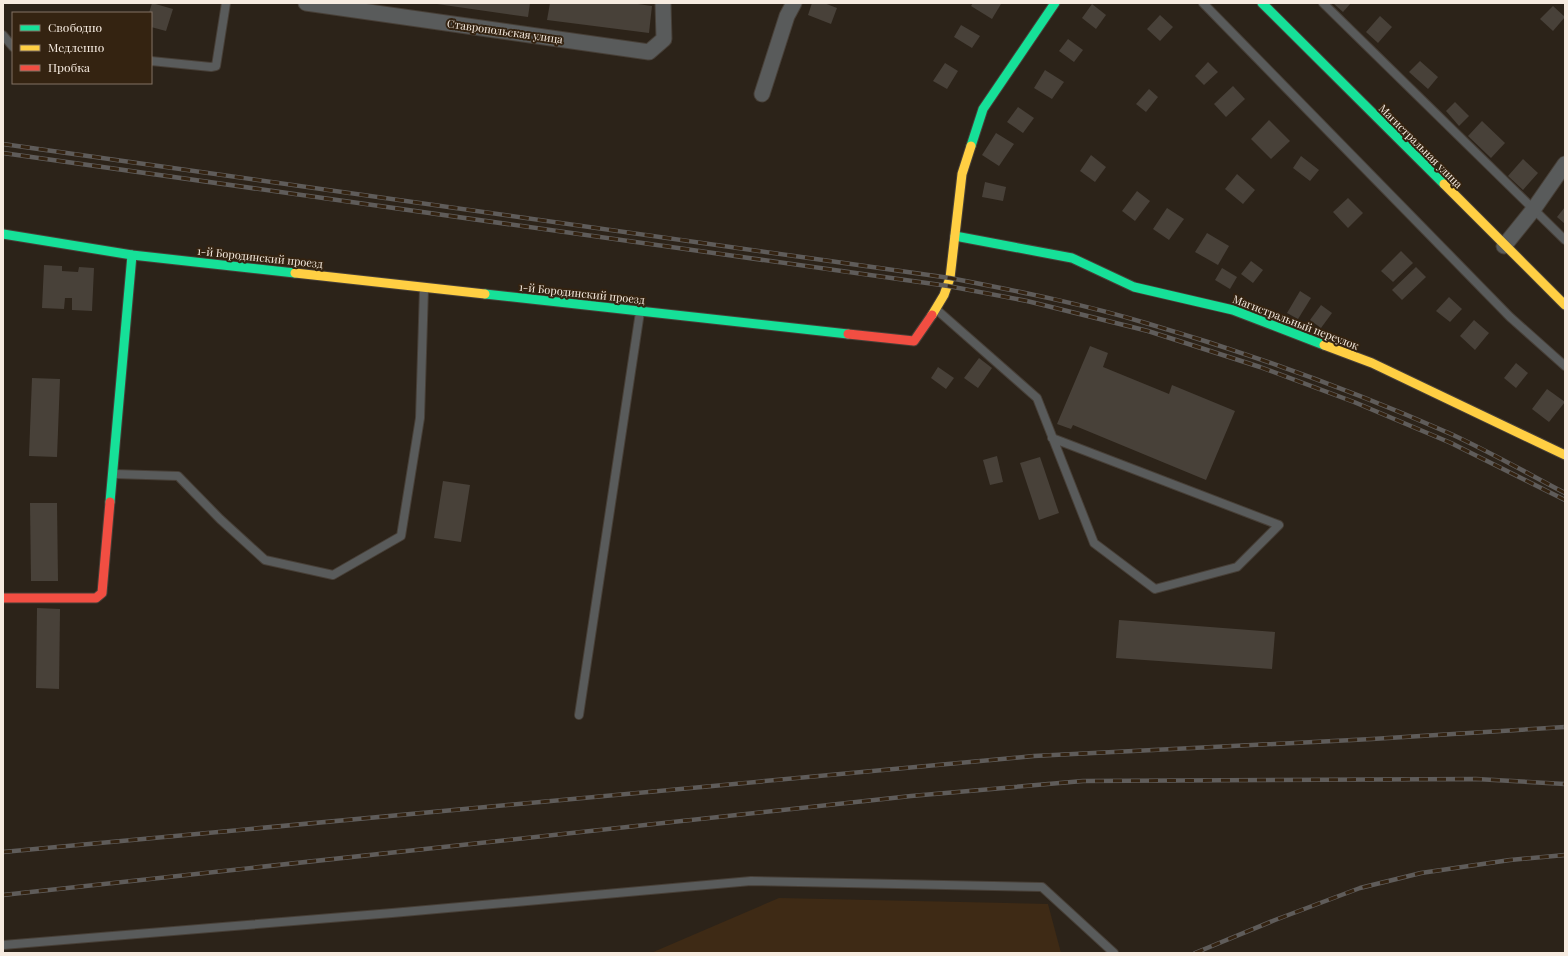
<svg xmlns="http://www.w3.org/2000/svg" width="1568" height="956" font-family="'Playfair Display',serif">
	<rect width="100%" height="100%" fill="#2c2319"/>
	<path fill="#3e2a15" d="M779,898L1048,904L1061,953H651Z"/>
	<g fill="#484139">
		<path d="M152,3L173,9L166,31L151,27V13H149Z"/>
		<path d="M430,3H530L528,17Z"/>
		<path d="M550,3H631L652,6L649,33L547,20Z"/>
		<path d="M812,3H824L837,8L831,24L808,15Z"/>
		<path d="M973,3H999L1001,4L992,19L971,6Z"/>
		<path d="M1333,3H1351L1343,12Z"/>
		<path d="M1092,4L1106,15L1096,29L1082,18Z"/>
		<path d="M1553,6L1565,17L1553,31L1540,19Z"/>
		<path d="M1160,15L1173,27L1160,41L1147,29Z"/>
		<path d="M1380,16L1392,27L1378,43L1366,32Z"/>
		<path d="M961,25L980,36L972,48L954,37Z"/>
		<path d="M1068,39L1083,50L1074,62L1059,51Z"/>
		<path d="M1420,61L1438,77L1428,89L1409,72Z"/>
		<path d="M1208,62L1218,72L1204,85L1195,76Z"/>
		<path d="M945,63L958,71L947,89L933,81Z"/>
		<path d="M1045,70L1064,82L1052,99L1034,88Z"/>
		<path d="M1233,86L1245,99L1226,117L1214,104Z"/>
		<path d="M1149,89L1158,97L1146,112L1136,104Z"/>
		<path d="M1455,102L1469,116L1459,126L1446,111Z"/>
		<path d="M1018,107L1034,118L1023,133L1007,122Z"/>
		<path d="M1269,120L1290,141L1271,159L1251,139Z"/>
		<path d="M1482,121L1505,143L1491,158L1468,136Z"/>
		<path d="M996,133L1014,144L999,166L982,155Z"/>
		<path d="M1091,155L1106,167L1095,182L1080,171Z"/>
		<path d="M1301,156L1319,170L1310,181L1293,168Z"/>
		<path d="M1523,159L1538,173L1523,190L1508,176Z"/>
		<path d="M1237,174L1255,190L1243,204L1225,189Z"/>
		<path d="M985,182L1006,187L1003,201L982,197Z"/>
		<path d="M1137,191L1150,201L1135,221L1122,211Z"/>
		<path d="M1348,198L1363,213L1348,228L1333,212Z"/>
		<path d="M1565,207V224L1557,217Z"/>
		<path d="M1167,208L1184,219L1169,240L1153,229Z"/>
		<path d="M1207,233L1229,246L1218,265L1195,252Z"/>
		<path d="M1401,251L1413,263L1393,282L1381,271Z"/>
		<path d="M1251,261L1263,270L1253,283L1241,274Z"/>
		<path d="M44,265L62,266V271L78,272L79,267L94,268L92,311L72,310V298H65L64,309L42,308Z"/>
		<path d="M1416,267L1426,277L1402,300L1392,290Z"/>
		<path d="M1222,268L1237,277L1230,289L1215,280Z"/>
		<path d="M1300,291L1311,298L1298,319L1287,313Z"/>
		<path d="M1449,297L1462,309L1450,322L1436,311Z"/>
		<path d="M1321,305L1332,313L1321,328L1310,320Z"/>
		<path d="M1474,320L1489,333L1475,350L1460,336Z"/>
		<path d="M1090,346L1108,353L1103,367L1169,394L1172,385L1235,411L1206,480L1073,425L1071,429L1057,424Z"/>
		<path d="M979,358L992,368L978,388L964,378Z"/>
		<path d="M1516,363L1528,373L1516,388L1504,378Z"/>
		<path d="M938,367L954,378L946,389L931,378Z"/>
		<path d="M32,378L60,379L57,457L29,456Z"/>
		<path d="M1547,389L1565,402L1549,422L1532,409Z"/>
		<path d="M997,456L1003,482L990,485L983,460Z"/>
		<path d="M1040,457L1059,513L1039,520L1020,463Z"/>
		<path d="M443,481L470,485L461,542L434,538Z"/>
		<path d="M30,503H57L58,581H31Z"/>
		<path d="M37,608L60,609L59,689L36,688Z"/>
		<path d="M1119,620L1275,632L1272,669L1116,658Z"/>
	</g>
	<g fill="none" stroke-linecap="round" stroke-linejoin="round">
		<defs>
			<g id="lane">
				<path d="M1203,3L1510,317L1565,366"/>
				<path d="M1323,3L1565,240"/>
				<path d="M3,35L13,47"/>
				<path d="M151,61L211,67L216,66L226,3"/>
				<path d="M937,310L1037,398L1094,543L1155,589L1237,567L1279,525L1052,438"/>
				<path d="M114,474L178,476L220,519L265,560L333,575L401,536L420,418L424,288"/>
				<path d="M579,715L640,312"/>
				<path d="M3,945L392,913L751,881L1042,887L1114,953"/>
			</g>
			<g id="street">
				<path d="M306,3L649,52L664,39L663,3"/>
				<path d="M762,94L787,16L794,3"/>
				<path d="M1504,246L1533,210L1565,164"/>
			</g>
			<g id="fast">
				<path d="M1262,3L1444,184"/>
				<path d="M971,146L983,109L1055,3"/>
				<path d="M3,234L132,255L295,273"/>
				<path d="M955,236L1072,258L1134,287L1233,310L1324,345"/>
				<path d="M485,294L848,334"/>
				<path d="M110,502L132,255"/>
			</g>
			<g id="slow">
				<path d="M1444,184L1565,305"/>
				<path d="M295,273L485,294"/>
				<path d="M932,315L944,295L950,278L962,174L971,146"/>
				<path d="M1324,345L1372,363L1565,455"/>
			</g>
			<g id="jam">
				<path d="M848,334L914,341L932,315"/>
				<path d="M3,598H96L102,593L110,502"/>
			</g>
		</defs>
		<use href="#lane" stroke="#473f37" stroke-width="10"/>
		<use href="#street" stroke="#473f37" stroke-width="17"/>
		<use href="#fast" stroke="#473f37" stroke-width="11"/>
		<use href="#slow" stroke="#473f37" stroke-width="11"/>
		<use href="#jam" stroke="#473f37" stroke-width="11"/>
		<use href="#lane" stroke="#595b5b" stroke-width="8"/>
		<use href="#street" stroke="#595b5b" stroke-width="15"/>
		<use href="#fast" stroke="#16e098" stroke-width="9"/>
		<use href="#slow" stroke="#ffcf43" stroke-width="9"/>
		<use href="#jam" stroke="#f24e42" stroke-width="9"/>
		<defs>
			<g id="rail">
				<path d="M3,144L950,278C1017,291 1084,304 1149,324C1252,354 1353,391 1451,434C1490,452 1527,473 1565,493"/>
				<path d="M3,153L948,286L1027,301L1148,331L1260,367L1354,402L1451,443L1565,500"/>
				<path d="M3,852L1034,756L1372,739L1565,727"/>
				<path d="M3,895L911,796L1083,781L1476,779L1565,784"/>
				<path d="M1195,953L1275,920L1360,888L1421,873L1510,860L1565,855"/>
			</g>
		</defs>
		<use href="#rail" stroke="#5f5c5a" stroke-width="4.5"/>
		<use href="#rail" stroke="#342311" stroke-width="3" stroke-dasharray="9" stroke-linecap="butt"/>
	</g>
	<g text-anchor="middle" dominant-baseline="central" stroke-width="4" stroke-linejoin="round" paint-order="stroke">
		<g font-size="11" fill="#f6ebe0" stroke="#342311">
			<text transform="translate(505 31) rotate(8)">Ставропольская улица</text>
			<text transform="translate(1421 146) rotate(45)">Магистральная улица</text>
			<text transform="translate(260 257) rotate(6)">1-й Бородинский проезд</text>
			<text transform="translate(582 293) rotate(6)">1-й Бородинский проезд</text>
			<text transform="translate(1296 322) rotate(21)">Магистральный переулок</text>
		</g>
	</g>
	<rect width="1568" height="956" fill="none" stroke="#f6ebe0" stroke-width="8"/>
	<rect x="12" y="12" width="140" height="72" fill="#342311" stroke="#827364"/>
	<rect x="20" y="25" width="20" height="6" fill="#16e098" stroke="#827364"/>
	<text x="48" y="32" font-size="12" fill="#f6ebe0">Свободно</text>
	<rect x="20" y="45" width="20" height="6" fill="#ffcf43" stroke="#827364"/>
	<text x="48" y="52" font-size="12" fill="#f6ebe0">Медленно</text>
	<rect x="20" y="65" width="20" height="6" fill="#f24e42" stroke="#827364"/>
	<text x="48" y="72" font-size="12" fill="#f6ebe0">Пробка</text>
</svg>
